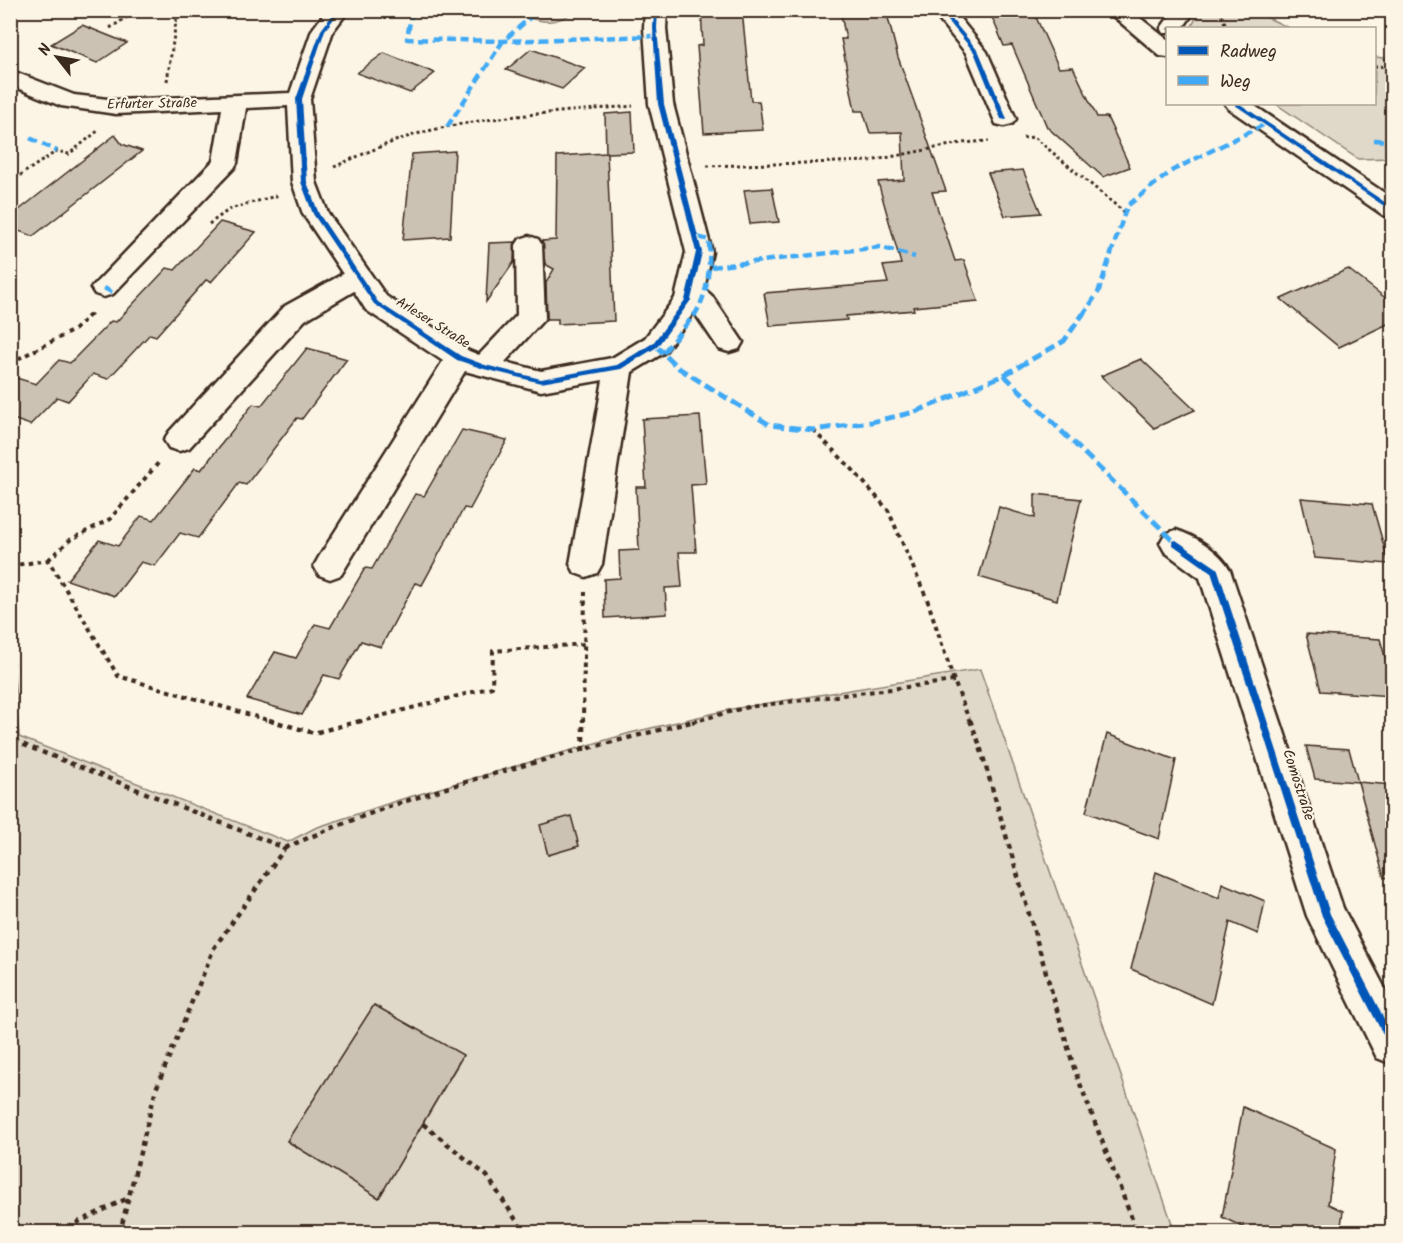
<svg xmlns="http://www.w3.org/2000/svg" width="1403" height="1243" font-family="Kalam,sans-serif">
	<rect width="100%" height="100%" fill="#fcf5e5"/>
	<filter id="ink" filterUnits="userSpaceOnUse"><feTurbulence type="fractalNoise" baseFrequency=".0167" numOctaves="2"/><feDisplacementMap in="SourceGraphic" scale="12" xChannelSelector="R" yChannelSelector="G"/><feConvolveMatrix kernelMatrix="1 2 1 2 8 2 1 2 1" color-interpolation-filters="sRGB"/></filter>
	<g filter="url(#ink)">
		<g fill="#e0d8c8" stroke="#8e8173" stroke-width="1.5" fill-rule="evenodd">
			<path d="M1200,10L1254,11L1289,28H1191Z"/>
			<path d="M518,11V10L575,11C555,26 542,22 518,15Z"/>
			<path d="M1375,57L1392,59V158L1358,159L1276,104H1374Z"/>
			<path d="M10,628L19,737L288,842L315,828L399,800L630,733L732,709L980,669L1175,1232H11ZM541,826L578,846L548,855ZM374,1005L463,1056L379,1198L287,1141Z"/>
		</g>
		<g fill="#ccc2b3" stroke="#3b2a1e" stroke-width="1.5">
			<path d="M701,10H742L751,101H759L763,130L704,133L697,46L703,45Z"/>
			<path d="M840,10H886L898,57L946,191L932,192L955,261L964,260L978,301L913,307L914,310L846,316L847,320L770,326L764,293L888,283L883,266L901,264L878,182L904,180L902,132L870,133L863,111H855L841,39H846Z"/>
			<path d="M1035,15L1059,68L1073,67L1097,117H1107L1130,167L1103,177L1047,127L1012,45L1004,46L992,17Z"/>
			<path d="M82,25L127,43L97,63L51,44Z"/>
			<path d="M531,49L585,68L562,89L506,70Z"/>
			<path d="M384,53L435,73L410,93L357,73Z"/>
			<path d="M632,112L634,152L607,153L614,321L558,324V319H547L546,283L554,269L545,264L542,241L556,240L557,156L606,153L605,114Z"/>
			<path d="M115,135L122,144L142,151L33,236L10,228V217Z"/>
			<path d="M455,151L450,237L403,240L412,154Z"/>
			<path d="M1023,170L1041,213L1005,216L988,173Z"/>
			<path d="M772,188L779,222L750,224L744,190Z"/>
			<path d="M220,222L256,232L211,282L206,280L156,336L150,334L108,379L93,374L68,401L57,397L30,425L10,418V376L36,384L59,360L70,363L111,321L116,322L167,268L175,270Z"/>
			<path d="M515,242L514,262L486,302L489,243Z"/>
			<path d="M1348,269L1392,303V322L1339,347L1281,299Z"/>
			<path d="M307,348L347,359L302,419L297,418L246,485L239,483L198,538L180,533L155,566L141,562L115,596L67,580L99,540L118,546L141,516L154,520L195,468L201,470L253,404L261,406Z"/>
			<path d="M1141,359L1195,410L1154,428L1101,376Z"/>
			<path d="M700,416L706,484L691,485L696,552H679L682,587L665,588L667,614L605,618L604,579L620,578L619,551L639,550L636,487H646L642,419Z"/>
			<path d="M462,430L507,440L470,509L464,508L422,585L415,583L381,647L361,641L339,679L324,675L302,715L247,699L275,652L296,658L315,624L330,628L365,568L372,569L415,494L424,496Z"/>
			<path d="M1035,494L1081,499L1057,600L979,577L999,507L1035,518Z"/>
			<path d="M1301,498L1372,504L1389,564L1315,558Z"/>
			<path d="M1306,634L1380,639L1392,681V696L1321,691Z"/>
			<path d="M1107,734L1176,760L1159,839L1086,812Z"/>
			<path d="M1306,746L1349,749L1358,782L1315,779Z"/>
			<path d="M1358,782L1392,785V877L1384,878Z"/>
			<path d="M571,816L579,846L548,855L540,825Z"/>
			<path d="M1156,872L1219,898L1222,883L1265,901L1258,934L1230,922L1212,1004L1131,969Z"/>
			<path d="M374,1005L463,1055L379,1198L287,1141Z"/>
			<path d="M1243,1107L1336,1149L1328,1204L1343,1211L1340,1233H1255L1222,1217Z"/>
		</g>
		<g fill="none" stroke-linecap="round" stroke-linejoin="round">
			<defs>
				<g id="minor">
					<path d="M327,10H349L333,31L310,99L316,182L328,213L386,296L469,351L479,355L517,315L516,245L520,239L529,236L538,239L542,245L545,318L505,362L541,371L612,358L645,338L675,298L686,252L649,104L644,28L645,10H667L666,28L673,104L712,252L704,289L712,296L743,342L739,349L729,352L719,349L694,312L665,352L632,372L602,564L597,573L586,577L575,573L570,564L603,380L541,391L465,371L341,575L330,579L319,575L314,566L319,557L443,361L366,310L354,291L305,320L189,448L179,451L169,448L164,440L169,432L285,306L343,274L303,214L292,182L288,106L246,108L237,163L234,168L113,294L104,297L95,294L91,288L213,161L222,109L116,114L61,106L10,85V70L74,95L116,100L290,93L312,30Z"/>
					<path d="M931,10H953L987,52L1016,119L1012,124L1004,126L996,124L966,53Z"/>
					<path d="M1106,10H1130L1168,40V57L1160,56Z"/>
					<path d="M1174,10H1195L1183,28H1168V33H1164L1161,28Z"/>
					<path d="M1225,104H1252L1392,198V217L1383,215L1229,109Z"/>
					<path d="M1176,530C1195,536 1221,552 1230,570L1343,908L1392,1002V1064L1377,1058L1307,916L1200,578L1165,552L1160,543L1165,534Z"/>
				</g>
			</defs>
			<use href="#minor" stroke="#3b2a1e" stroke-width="5"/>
			<g stroke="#3b2a1e" stroke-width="3" stroke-dasharray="3 3" stroke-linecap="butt">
				<path d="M1219,10L1227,28"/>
				<path d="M110,28L135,12L177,15L185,10"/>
				<path d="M1374,66L1392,67"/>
				<path d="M167,81L177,15"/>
				<path d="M1023,138L1034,137L1124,212"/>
				<path d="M707,166L870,161L961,143L989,141"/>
				<path d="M334,167C363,154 393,140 424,132C492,115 563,112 633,106"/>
				<path d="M10,182L57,151L69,154L99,130"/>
				<path d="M209,224L230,209L279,195"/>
				<path d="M90,316L94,312"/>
			</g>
			<g stroke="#3b2a1e" stroke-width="4" stroke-dasharray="4.5 4.5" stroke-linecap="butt">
				<path d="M10,363L74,330L91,314"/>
				<path d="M813,430L853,470L888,510L927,599L954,681L970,722"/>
				<path d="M48,560L70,540L110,519L160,461"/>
				<path d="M10,566L48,560L118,676L274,722"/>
				<path d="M10,683L12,722"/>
				<path d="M358,722L492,687L493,651L585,644"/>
				<path d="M583,722L585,592"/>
				<path d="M692,722L748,707L954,681"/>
			</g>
			<g stroke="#3b2a1e" stroke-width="4.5" stroke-dasharray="5 5" stroke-linecap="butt">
				<path d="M269,720L314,733L364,720"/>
				<path d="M970,720L979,743L1074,1068L1137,1232"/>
				<path d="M14,741L285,848L214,948L156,1089L120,1232"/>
				<path d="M583,751V720"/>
				<path d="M10,840L15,784L12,720"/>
				<path d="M285,848C416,789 559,756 698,720"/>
				<path d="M423,1124L487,1176L524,1232"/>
				<path d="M58,1232L126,1199"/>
			</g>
			<use href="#minor" fill="#fcf5e5" fill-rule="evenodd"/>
			<g stroke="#3fa9f5" stroke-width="4.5" stroke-dasharray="9 4.5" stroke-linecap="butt">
				<path d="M412,10L407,39L503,41L655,36"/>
				<path d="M447,127L503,41L539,10"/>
				<path d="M30,138L57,151"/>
				<path d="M1374,140L1392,141"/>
				<path d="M711,267L880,247L915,257"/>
				<path d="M104,288L115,294"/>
				<path d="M694,316C709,292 710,268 709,240L694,236"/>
				<path d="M1082,316L1098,293L1127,206L1173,170L1265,124"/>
			</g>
			<g stroke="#3fa9f5" stroke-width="5" stroke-dasharray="11 5" stroke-linecap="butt">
				<path d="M655,345L677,367L770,425L813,430L871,422L915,412L1004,375L1064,341L1083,314"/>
				<path d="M663,353L695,314"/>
				<path d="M1004,375L1176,543"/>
			</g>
			<defs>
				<g id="cycleway">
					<path d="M336,10H341L325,30L302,99L307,182L319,214L378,302L461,356L485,365L541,379L617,365L653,343L685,300L696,252L658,104L653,28L654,10H658L657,28L664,104L702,252L691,300L657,347L621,369L541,383L484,369L457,360L374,304L313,214L301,182L296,99L321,30Z"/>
					<path d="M939,10H944L979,52L1007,119L1006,120L1001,119L974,52Z"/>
					<path d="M1235,104H1240L1392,207V211L1390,210L1235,105Z"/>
					<path d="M1176,540L1217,568L1218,570L1330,914L1392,1034V1047L1389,1046L1322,916L1211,572L1173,545L1172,543L1173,541Z"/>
				</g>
			</defs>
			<use href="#cycleway" stroke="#fcf5e5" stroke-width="3"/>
			<use href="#cycleway" fill="#0057b8" fill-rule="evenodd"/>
		</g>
	</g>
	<g text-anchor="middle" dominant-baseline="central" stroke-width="4.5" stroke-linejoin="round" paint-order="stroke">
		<g font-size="14" fill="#3b2a1e" stroke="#fcf5e5">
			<text transform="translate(152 104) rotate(-1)">Erfurter Straße</text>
			<text transform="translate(433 323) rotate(32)">Arleser Straße</text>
		</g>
		<g font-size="15" fill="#3b2a1e" stroke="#fcf5e5">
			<text transform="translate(1298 785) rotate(72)">Comostraße</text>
		</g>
	</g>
	<rect width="1403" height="1243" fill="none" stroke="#fcf5e5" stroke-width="36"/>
	<rect x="18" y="18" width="1367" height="1207" fill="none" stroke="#3b2a1e" stroke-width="2" filter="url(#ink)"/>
	<rect x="1166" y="27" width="210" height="78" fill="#fcf5e5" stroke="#afa495" stroke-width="1.5"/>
	<rect x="1178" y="46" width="30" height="9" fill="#0057b8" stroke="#afa495" stroke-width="1.5"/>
	<text x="1220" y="57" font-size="18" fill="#3b2a1e">Radweg</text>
	<rect x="1178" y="76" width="30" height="9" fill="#3fa9f5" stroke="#afa495" stroke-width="1.5"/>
	<text x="1220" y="87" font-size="18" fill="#3b2a1e">Weg</text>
	<g transform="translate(57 57) rotate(301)" stroke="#fcf5e5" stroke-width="4.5" paint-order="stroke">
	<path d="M0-4.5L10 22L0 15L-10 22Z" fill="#3b2a1e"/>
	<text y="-9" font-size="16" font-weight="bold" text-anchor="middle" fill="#3b2a1e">N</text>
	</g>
</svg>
